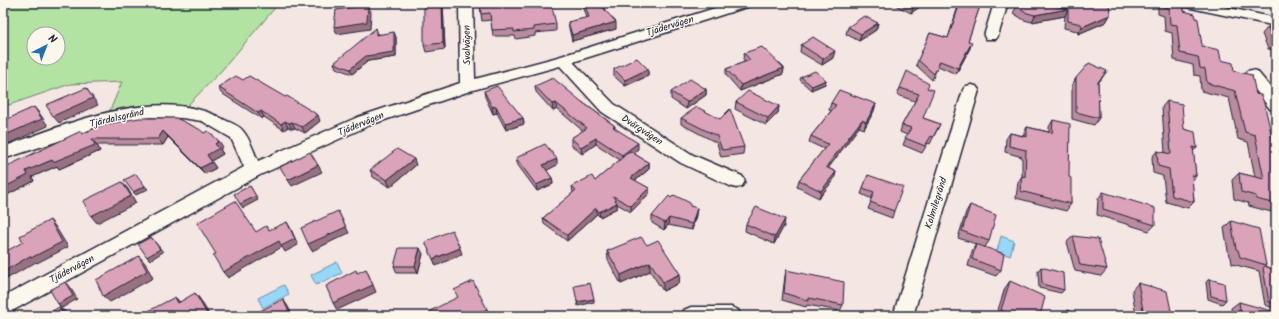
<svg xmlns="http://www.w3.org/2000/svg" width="1279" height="319" font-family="Kalam,sans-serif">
	<rect width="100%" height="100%" fill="#f4e6e2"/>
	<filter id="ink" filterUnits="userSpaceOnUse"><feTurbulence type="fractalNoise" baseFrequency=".025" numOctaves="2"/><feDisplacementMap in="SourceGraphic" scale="8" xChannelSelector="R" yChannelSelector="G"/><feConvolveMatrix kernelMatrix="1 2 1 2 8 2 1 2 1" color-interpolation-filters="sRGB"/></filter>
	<g filter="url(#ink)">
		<path fill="#b3e3a2" stroke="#6a826e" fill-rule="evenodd" d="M3,3H279L222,70L186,107C159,104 135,109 108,115L122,82L70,84L3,107ZM34,34H58V58H34Z"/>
		<g fill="#97d7f8" stroke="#688fac">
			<path d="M1001,236L1014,241L1010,256L997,251Z"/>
			<path d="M337,262L342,273L316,285L311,275Z"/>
			<path d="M284,285L289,294L263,308L258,298Z"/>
		</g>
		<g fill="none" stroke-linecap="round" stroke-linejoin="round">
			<defs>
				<g id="street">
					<path d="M459,3H473L475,79L558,57L731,3H752L750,6L573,62L614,104L693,155L742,176L745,181L742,186L736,188L730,186L681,163L602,112L560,66L473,90L370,125L260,175L3,316V297L244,167L231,138L202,121L182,118L150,117L111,124L3,159V147C67,124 161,83 225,120C231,123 240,126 243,131C250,139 254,152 258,161L358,117L460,83Z"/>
					<path d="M994,3H1008L998,36L996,39H986L984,36Z"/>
					<path d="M1179,3H1206L1276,18V26L1186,7L1181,6Z"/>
					<path d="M1252,70L1257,71L1276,94V110L1270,109L1244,75L1247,71Z"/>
					<path d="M971,85L976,86L979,90L913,316H893L963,90L966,86Z"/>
					<path d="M691,307H731L738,310L741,316H681L684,310Z"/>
				</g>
			</defs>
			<use href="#street" stroke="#22223b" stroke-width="3"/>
			<use href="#street" fill="#fbf7ec" fill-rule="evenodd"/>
		</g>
		<g fill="#bb8c9f" stroke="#22223b">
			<path d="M443,3L445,49L426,52L424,45Z"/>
			<path d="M480,3L556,24V31L535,33V36L516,39L515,36H493L491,20L482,21L481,14Z"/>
			<path d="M582,3H603L604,9L616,29L572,41L569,28L568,22L587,18Z"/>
			<path d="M891,3H928L924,4L911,13Z"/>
			<path d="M959,3H981L968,41L970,48L956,74L938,66L932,80L916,65L930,33L948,38Z"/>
			<path d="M1065,3H1109L1110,15L1106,22L1078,34L1077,31L1064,28L1065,16L1032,22L1024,20L1013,13L1017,6L1065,8Z"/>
			<path d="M1158,3H1183L1184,11L1196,18L1202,46L1221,60L1234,71L1256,94L1274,145H1276V212L1275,213L1249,206L1248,203L1234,199L1232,180L1239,173L1255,177L1248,142L1238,139L1229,98L1201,91L1200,76L1194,75L1193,65L1174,60L1172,33L1165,31L1164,16L1158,14Z"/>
			<path d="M1271,3H1276V17L1275,16Z"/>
			<path d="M878,23L876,30L859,41L846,34L848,27Z"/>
			<path d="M1268,27L1276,28V50L1268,49L1262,34Z"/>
			<path d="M378,34L396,37V57L368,61L352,74L336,68L334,63Z"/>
			<path d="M801,45L833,58L822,65L800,52Z"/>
			<path d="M744,53L784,68L783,74L740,91L726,75V69L745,62L743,59Z"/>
			<path d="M614,69H648V76L625,86L614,76Z"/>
			<path d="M801,77L826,80L825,84L811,90L800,80Z"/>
			<path d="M1076,78H1102L1098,83L1099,118L1094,125L1072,119V85Z"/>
			<path d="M243,80L320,121L305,133L295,128L292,129L288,127L284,130L264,117L262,119L221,93L218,87Z"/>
			<path d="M535,86L582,102L615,126V128L638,149L633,153L649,163V169L635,181L649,188V194L631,212L617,204V208L600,217L597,214L567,241L544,224L543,218L573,193L572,186L595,181L620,160L596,144L582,154L571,145V138L583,131L557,109L553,111L536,92Z"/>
			<path d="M900,88H928L923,118L940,124L930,144L928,143L922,153L903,145L907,135L900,132L902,125L915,101L897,95Z"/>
			<path d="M706,89V95L686,109L671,99V92Z"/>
			<path d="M484,91L523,118L524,124L506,130L497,113L493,114L485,97Z"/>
			<path d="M1167,101L1184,129L1197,148L1193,151L1196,176L1192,181L1194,202L1188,208L1166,202L1163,176L1153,173L1152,157L1157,151L1165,153L1162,107Z"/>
			<path d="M736,102L779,106L778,113L766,125L735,109Z"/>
			<path d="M831,103L874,111L864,129L859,127L828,168L836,172L834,179L819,198L797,187L799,180L824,149L809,142L811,136L831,111L829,110Z"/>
			<path d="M681,118L720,119L744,147L743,154L721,157L717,143L681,124Z"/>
			<path d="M1053,120L1069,177L1071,204L1066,211L1016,198L1018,182L1022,176V157L1005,152L1006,139L1010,133L1024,136V133L1027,127L1049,132V127Z"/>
			<path d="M102,125L204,133L223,147L220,149L223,154L211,161L216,168L205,174L168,137L163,145H97L100,151L59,169L57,166L32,177L34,181L3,197L83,133Z"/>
			<path d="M516,158L557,165L546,170L552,178L553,184L537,191L517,164Z"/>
			<path d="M416,165L390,187L373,177L370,170Z"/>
			<path d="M868,175L894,211L892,218L868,209L872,199L861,194Z"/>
			<path d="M1103,192L1155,225L1149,231L1097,215L1098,199Z"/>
			<path d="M970,205L989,241L985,247L1001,270L996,276L968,266L972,251L976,244L958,238L966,212Z"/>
			<path d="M690,206L696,215L692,230L668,225L664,230L652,223V216Z"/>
			<path d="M1231,221L1266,265L1265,266L1276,271V309L1265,305L1259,271L1232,264L1231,257L1229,256L1224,228Z"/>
			<path d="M746,224L784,226L774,244L745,231Z"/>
			<path d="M1073,236L1107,269L1101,276L1075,271L1067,242Z"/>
			<path d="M647,245L680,274L679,283L663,291L650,271L621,284L608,260L607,251Z"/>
			<path d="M423,254L418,273H397L394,266Z"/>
			<path d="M1041,267L1064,290L1061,293L1039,288L1038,271Z"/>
			<path d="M786,270L843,305L840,311L807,305L806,307L782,300L785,276Z"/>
			<path d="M1209,279L1226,300L1222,304L1208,299L1206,282Z"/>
			<path d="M1010,281L1040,316H996L1005,288Z"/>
			<path d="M1138,283L1172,316H1136L1132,290Z"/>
			<path d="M1239,302L1273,316H1232L1231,308Z"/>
			<path d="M1068,310L1081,316H1065V314Z"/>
		</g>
		<g fill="#997282" stroke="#22223b">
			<path d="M442,3H443L445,49L443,43Z"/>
			<path d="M920,3H928L924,4L911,13L913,8Z"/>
			<path d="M368,5L371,12L370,29L337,34L334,27Z"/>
			<path d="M1068,9L1065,16L1032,22L1035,15Z"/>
			<path d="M1110,15L1106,22L1078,34L1082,27Z"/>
			<path d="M616,22V29L572,41V35Z"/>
			<path d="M878,23L876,30L859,41L861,34Z"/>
			<path d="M376,28L378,34L377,40L376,35Z"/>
			<path d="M394,32L396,37V57L368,61L352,74L350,69Z"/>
			<path d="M972,42L970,48L956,74L958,68Z"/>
			<path d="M835,51L833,58L822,65L823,59Z"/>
			<path d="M784,68L783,74L740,91L741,85Z"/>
			<path d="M648,69V76L625,86V80Z"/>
			<path d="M1107,71L1102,78L1093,89L1098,82Z"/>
			<path d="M826,80L825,84L811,90L812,86Z"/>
			<path d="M86,88L98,105L59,123L53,116Z"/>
			<path d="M706,89V95L686,109L687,102Z"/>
			<path d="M556,103L557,109L553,111L552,104Z"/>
			<path d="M876,104L874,111L864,129L866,122Z"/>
			<path d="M496,106L497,113L493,114L492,107Z"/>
			<path d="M779,106L778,113L766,125L768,118Z"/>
			<path d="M34,107L40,114L48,126L3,146V136Z"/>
			<path d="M261,111L264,117L262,119L258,113Z"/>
			<path d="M318,115L320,121L305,133L302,127Z"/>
			<path d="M523,118L524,124L506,130L505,123Z"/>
			<path d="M862,120L859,127L824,174L826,167Z"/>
			<path d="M285,121L288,127L284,130L281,124Z"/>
			<path d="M292,122L295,128L292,129L289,123Z"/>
			<path d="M163,131L168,137L163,145L158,139Z"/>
			<path d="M596,138V144L582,154L581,147Z"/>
			<path d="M92,139L97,145L100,151L59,169L57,166L32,177L34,181L3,197V188L26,171L52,160Z"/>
			<path d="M219,141L223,147L220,149L223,154L211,161L207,155L215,144Z"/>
			<path d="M638,143V149L622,162V155Z"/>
			<path d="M414,159L416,165L390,187L387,180Z"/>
			<path d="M557,159V165L544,172L543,165Z"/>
			<path d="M212,162L216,168L205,174L200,168Z"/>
			<path d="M649,163V169L631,184V178Z"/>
			<path d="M318,165L322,172L292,186L288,180Z"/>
			<path d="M836,172L834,179L819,198L821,191Z"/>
			<path d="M552,178L553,184L537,191L536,185Z"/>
			<path d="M122,182L128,189L136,203L97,223L91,216Z"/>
			<path d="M145,186L148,189L136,195L133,192Z"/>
			<path d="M250,186L258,200L243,208L240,204Z"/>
			<path d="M649,188V194L631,212V206Z"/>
			<path d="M617,203V208L600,217L599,212Z"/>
			<path d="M596,208L597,214L567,241V235Z"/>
			<path d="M697,208L696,215L692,230V224Z"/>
			<path d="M338,211L349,233L312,251L308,244Z"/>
			<path d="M669,218L668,225L664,230L665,223Z"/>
			<path d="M785,219L784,226L774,244L775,237Z"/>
			<path d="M50,220L55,226L68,247L37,263L36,262L3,281V272Z"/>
			<path d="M287,222L291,229L298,245L285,252L282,247L228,278L223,272Z"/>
			<path d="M151,237L163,252L150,260L147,257Z"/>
			<path d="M420,248L423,254L418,273L415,266Z"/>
			<path d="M460,248L462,254L436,266L433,259Z"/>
			<path d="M139,256L145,263L153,278L110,302L103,296Z"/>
			<path d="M650,262V271L621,284V275Z"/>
			<path d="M366,269L376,292L337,310L333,303Z"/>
			<path d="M680,274L679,283L663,291V282Z"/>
			<path d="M65,282L69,285L77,299L62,308L58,304Z"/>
			<path d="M195,293L200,299L210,316H208Z"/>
			<path d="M175,297L180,302L178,303Z"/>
			<path d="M283,299L287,305L293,316H291Z"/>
			<path d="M594,299V302L578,306L577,302Z"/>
			<path d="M59,307L67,313L68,316H64Z"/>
			<path d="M487,309L489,316H474Z"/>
		</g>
		<g fill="#daa3b9" stroke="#22223b">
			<path d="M424,3H442L443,43L424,45Z"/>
			<path d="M480,3H551L556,24L534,27V30L514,32V29L492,30L490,13L481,14Z"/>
			<path d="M584,3H603L604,9L616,22L572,35L568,22L589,17Z"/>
			<path d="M904,3H920L913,8Z"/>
			<path d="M960,3H981L968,41L972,42L958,68L940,61L934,74L918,60L930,33L948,38Z"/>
			<path d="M1024,3H1040L1068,9L1069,3H1109L1110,15L1082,27L1081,24L1068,21V9L1035,15L1027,13L1017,6Z"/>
			<path d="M1163,3H1183L1184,11L1195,14L1196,18L1198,19L1202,46L1219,50L1221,60L1233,63L1234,71L1252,75L1256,94L1261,95L1264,103L1274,145H1276V168L1275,167L1276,172V204L1256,199V196L1241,192L1239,173L1264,179L1255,135L1245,132L1235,91L1207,83L1205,69L1200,68L1198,57L1180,53L1177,25L1170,24L1169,8L1163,7Z"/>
			<path d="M368,5L367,22L334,27L336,10Z"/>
			<path d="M864,16L878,23L861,34L848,27Z"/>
			<path d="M1268,27L1276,28V42H1273Z"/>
			<path d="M376,28V35L394,32V52L366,56L350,69L334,63Z"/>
			<path d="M813,37L835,51L823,59L801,45Z"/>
			<path d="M762,47L784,68L741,85L726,69L750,60L744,53Z"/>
			<path d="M637,58L648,69L625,80L614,69Z"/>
			<path d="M1089,63L1107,71L1098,82L1099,118L1076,112V78Z"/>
			<path d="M815,71L826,80L812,86L801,77Z"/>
			<path d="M907,71L929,84L927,88L934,90L923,118L940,124L933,137L931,136L925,146L905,138L911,128L902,125L919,94L900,88Z"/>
			<path d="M236,76L243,80L249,76L285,97L287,96L318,115L302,127L292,122L289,123L285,121L281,124L261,111L258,113L218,87Z"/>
			<path d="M553,78L582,102L615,126L613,127L638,143L622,155L596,138L581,147L571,138L587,128L556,103L552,104L535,86Z"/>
			<path d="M690,79L706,89L687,102L671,92Z"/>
			<path d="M497,86L523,118L505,123L496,106L492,107L484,91Z"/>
			<path d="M86,88L93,98L53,116L46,105Z"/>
			<path d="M839,90L876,104L866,122L862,120L826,167L836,172L821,191L799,180L828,144L811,136L836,105L831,103Z"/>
			<path d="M748,91L779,106L768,118L736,102Z"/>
			<path d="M1167,101L1182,104L1184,129L1195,132L1197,148L1193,147L1196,176L1192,175L1194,202L1172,196L1169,169L1158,166L1157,151L1171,154Z"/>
			<path d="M34,107L42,119L3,136V121Z"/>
			<path d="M697,107L720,119L730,109L744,147L722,150L717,136L681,118Z"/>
			<path d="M139,118H176L199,129L204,133L208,131L219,141L215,144L219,148L207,155L212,162L200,168L163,131L158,139H92L95,145L53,162L52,160L26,171L28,175L3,188V168L81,131L82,134L102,125Z"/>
			<path d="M1053,120L1070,124L1069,177L1071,178V204L1020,191L1022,176L1025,177L1026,150L1009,146L1010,133L1027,137V127L1052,133Z"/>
			<path d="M545,144L557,159L543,165L552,178L536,185L516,158Z"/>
			<path d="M397,149L414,159L387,180L370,170Z"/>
			<path d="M630,151L649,163L631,178L649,188L631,206L613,196L617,203L599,212L596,208L567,235L543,218L576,190L572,186L592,176L595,181Z"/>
			<path d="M310,152L318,165L288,180L280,167Z"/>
			<path d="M136,174L145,186L133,192L124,180Z"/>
			<path d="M868,175L903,187L894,211L870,202L874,192L863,188Z"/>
			<path d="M122,182L131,196L91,216L83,201Z"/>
			<path d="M250,186L256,196L240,204L234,194Z"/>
			<path d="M1103,192L1155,208V225L1103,209Z"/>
			<path d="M674,195L690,203V206L697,208L692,224L669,218L665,223L652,216L669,196L671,198Z"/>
			<path d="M235,201L256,232L266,226L269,230L287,222L295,239L281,246L279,241L223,272L213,255L216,254L197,223Z"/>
			<path d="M970,205L996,215L989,241L962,231Z"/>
			<path d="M756,207L785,219L775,237L746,224Z"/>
			<path d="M338,211L346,227L308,244L301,228Z"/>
			<path d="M50,220L62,242L31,258L30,256L3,272V253L23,242L20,236Z"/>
			<path d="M1231,221L1259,229L1266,265L1240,257L1238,250L1236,249Z"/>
			<path d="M452,230L460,248L433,259L425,242Z"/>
			<path d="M1073,236L1098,239L1107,269L1080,265Z"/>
			<path d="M151,237L160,249L147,257L138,244Z"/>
			<path d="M641,237L647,245L658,240L680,274L663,282L650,262L621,275L607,251Z"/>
			<path d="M976,244L1004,254L1001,270L972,259Z"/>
			<path d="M399,248H420L415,266H394Z"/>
			<path d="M139,256L147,271L103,296L96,280Z"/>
			<path d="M1265,266L1276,271V304L1269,302L1263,268Z"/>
			<path d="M1041,267L1063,273L1064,290L1042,284Z"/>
			<path d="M366,269L373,285L333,303L326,286L356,270L357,273Z"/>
			<path d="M786,270L844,282L843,305L809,298V301L784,293Z"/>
			<path d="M1209,279L1224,283L1226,300L1211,296Z"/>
			<path d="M473,281L487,309L474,316H433L430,311L458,297L454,290Z"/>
			<path d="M1010,281L1045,297L1040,316H1015L1001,310Z"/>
			<path d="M65,282L73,296L58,304L50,290Z"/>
			<path d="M590,283L594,299L577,302L574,286Z"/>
			<path d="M1138,283L1167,291L1172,316H1144Z"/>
			<path d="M195,293L208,316H139L175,297L178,303Z"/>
			<path d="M283,299L291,316H251Z"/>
			<path d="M1239,302L1272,311L1273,316H1241Z"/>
			<path d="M59,307L64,316H44Z"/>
			<path d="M1068,310L1081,316H1067Z"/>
		</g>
	</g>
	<g text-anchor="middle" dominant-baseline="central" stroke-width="3" stroke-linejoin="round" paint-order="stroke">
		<g font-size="10" fill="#22223b" stroke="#fbf7ec">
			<text transform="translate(670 26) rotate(-17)">Tjädervägen</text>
			<text transform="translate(467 45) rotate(-91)">Svalvägen</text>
			<text transform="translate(117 118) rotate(-13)">Tjärdalsgränd</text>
			<text transform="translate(361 124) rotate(-22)">Tjädervägen</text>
			<text transform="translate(642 130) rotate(33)">Dvärgvägen</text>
			<text transform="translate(936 203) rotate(-73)">Kolmilegränd</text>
			<text transform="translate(72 269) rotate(-28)">Tjädervägen</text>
		</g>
	</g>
	<rect width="1279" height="319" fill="none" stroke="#fbf7ec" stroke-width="16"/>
	<rect x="8" y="8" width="1263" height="303" fill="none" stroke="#22223b" stroke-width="1.5" filter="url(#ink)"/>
	<g transform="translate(46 46) rotate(42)"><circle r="19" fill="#fbf7ec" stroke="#a4a2a5"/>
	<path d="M0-3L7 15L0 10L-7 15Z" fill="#1f6fb2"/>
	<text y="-6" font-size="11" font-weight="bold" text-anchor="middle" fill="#22223b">N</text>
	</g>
</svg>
